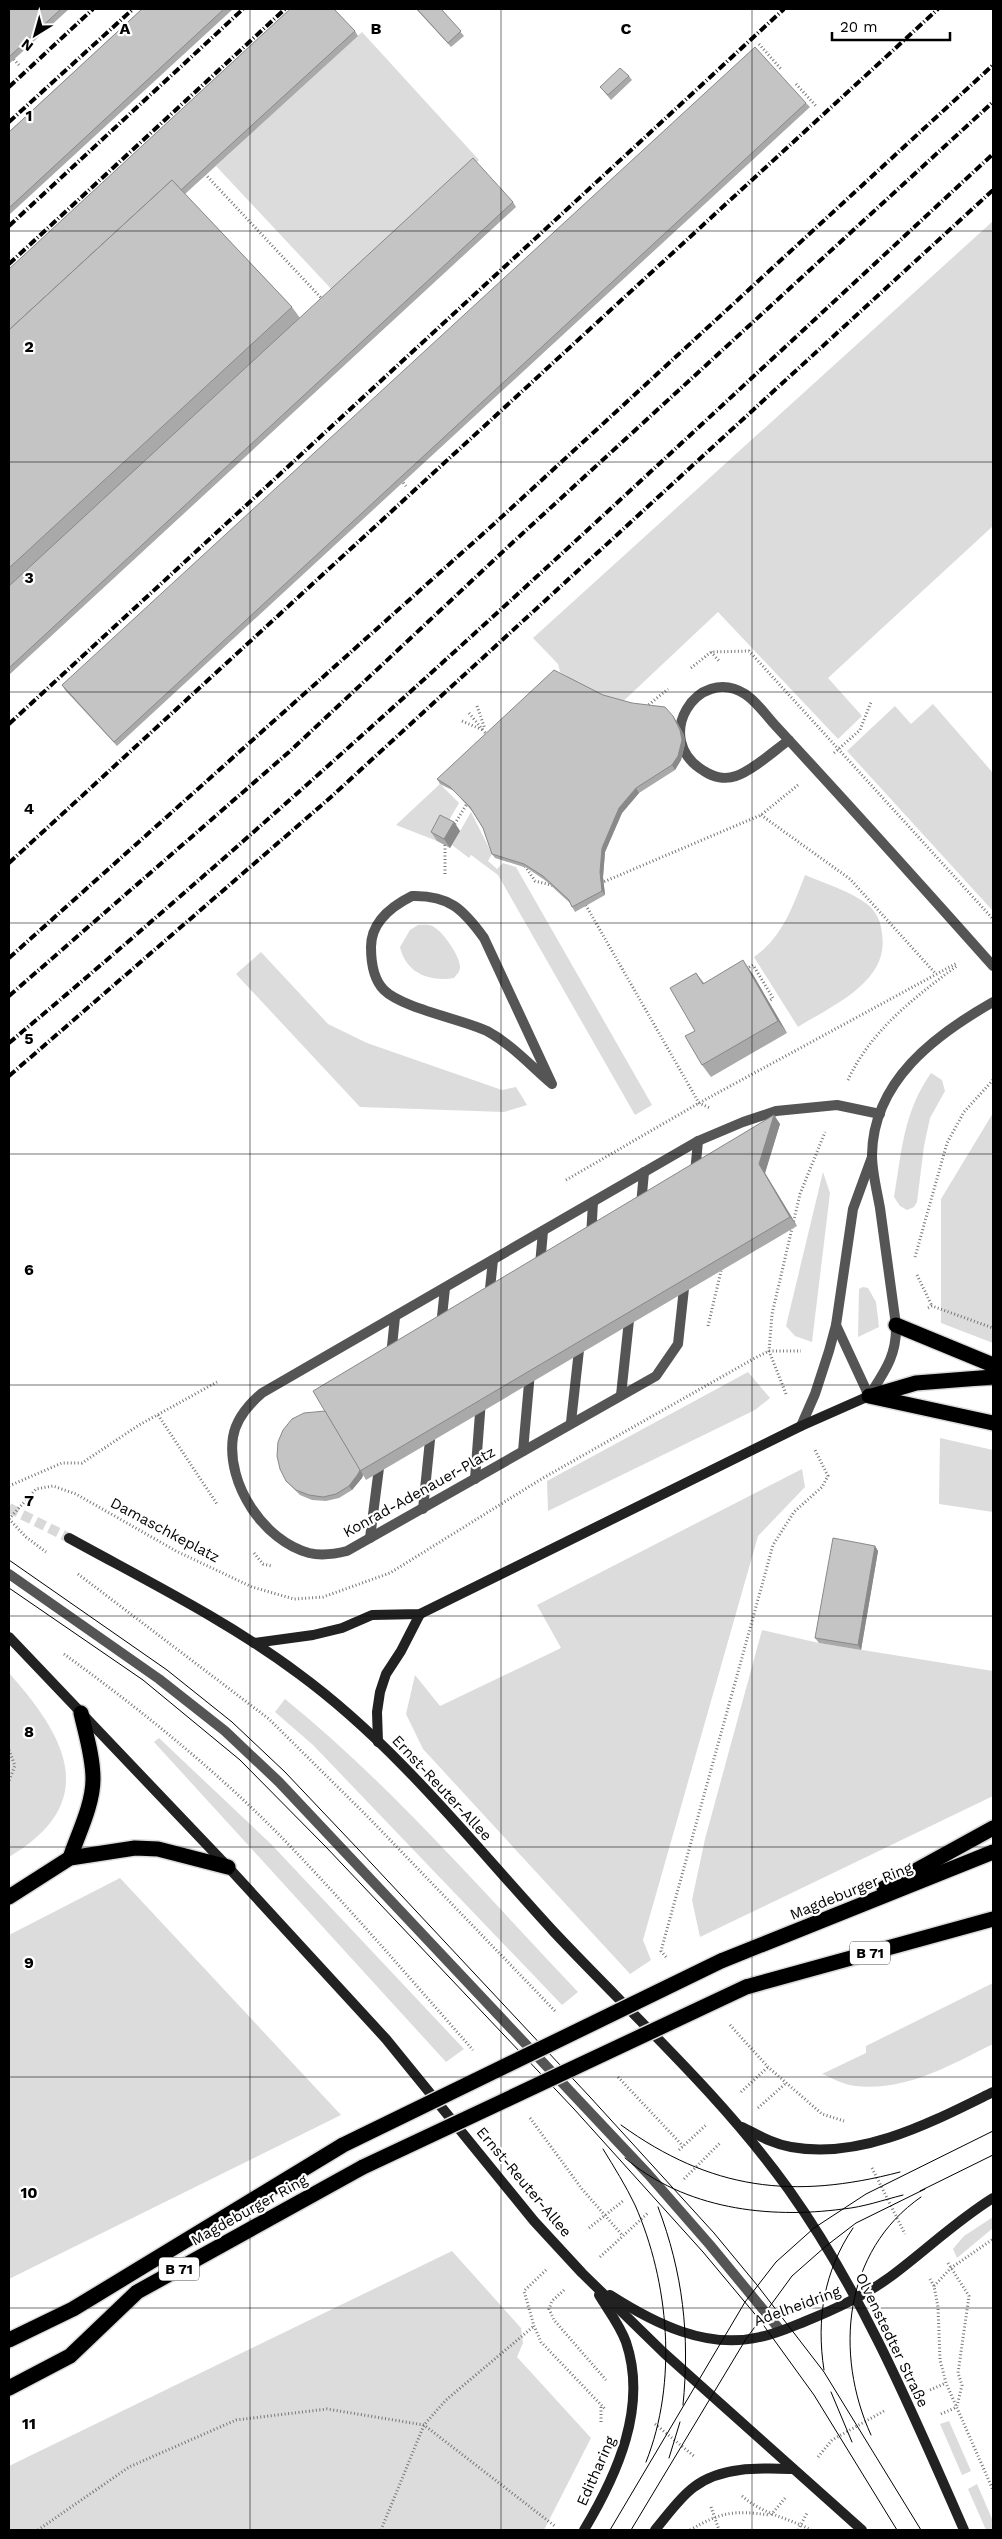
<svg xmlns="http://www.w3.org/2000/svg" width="1002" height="2539" font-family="'Work Sans',sans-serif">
	<rect width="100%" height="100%" fill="#fff"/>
	<g fill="#dcdcdc">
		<path d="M362,32L479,160L335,293L216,166Z"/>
		<path d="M993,221V526L828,678L862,716L838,739L718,612L616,708L560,672L558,664L533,638Z"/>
		<path d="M933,704L993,773V911L847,751L895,706L911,724Z"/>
		<path d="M440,784L459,803L437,841L396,825Z"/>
		<path d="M471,812L492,854L488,861L497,869L503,863L516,867L652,1105L635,1115L498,875L471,855L469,858L452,845Z"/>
		<path d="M805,875C826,884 850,891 867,904C877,912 881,922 882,934C890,982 831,1006 798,1027L754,957C782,938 793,906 805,875Z"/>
		<path d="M418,925C424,925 429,924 434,927C443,932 460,956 460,967C460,972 457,974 454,978C429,982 406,973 400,947L410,930Z"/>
		<path d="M261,952L328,1024L367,1043L502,1090L516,1087L527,1105L504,1112L360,1107L236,974Z"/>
		<path d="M931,1073L942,1080L945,1091L930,1118L924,1146L917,1202L914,1207L907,1210L900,1206L894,1197C902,1151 903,1113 931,1073Z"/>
		<path d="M993,1113V1343L941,1323V1199Z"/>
		<path d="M823,1172L830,1193L812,1342L795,1336L786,1326Z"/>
		<path d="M863,1287L868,1288L876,1302L879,1327L858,1337L859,1289Z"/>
		<path d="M748,1372L770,1398L755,1410L548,1511L547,1481Z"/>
		<path d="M940,1438L993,1450V1512L939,1504Z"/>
		<path d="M802,1469L805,1487L758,1536L643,1940L651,1960L630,1974L423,1749L406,1714L415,1675L440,1706L561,1648L537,1605Z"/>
		<path d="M762,1630L819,1643L993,1671V1796L700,1937L692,1900L705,1839Z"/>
		<path d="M9,1673C66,1737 102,1802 9,1857Z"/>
		<path d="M285,1699C392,1786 483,1892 578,1992L562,2005L313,1745L275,1712Z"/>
		<path d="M159,1738L271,1844L464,2049L446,2062L154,1742Z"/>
		<path d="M120,1878L341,2115L9,2279V1935Z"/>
		<path d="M993,1983V2044C948,2066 908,2091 855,2086C844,2085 832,2078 822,2074L866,2053V2046Z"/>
		<path d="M993,2217V2228L957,2258L953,2249L964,2236Z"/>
		<path d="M452,2251L521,2328L523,2343L517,2357L591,2438L544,2530H9V2466Z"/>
		<path d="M949,2421L971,2471L962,2475L940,2424Z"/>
		<path d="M977,2484L993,2521V2530H986L968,2489Z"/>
	</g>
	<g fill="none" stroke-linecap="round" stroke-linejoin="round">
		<path stroke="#d9d9d9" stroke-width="10" stroke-dasharray="10 5" stroke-linecap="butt" d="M9,1508L69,1538"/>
		<defs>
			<g id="highway">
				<path d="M896,1325L993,1365"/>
				<path d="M869,1396L993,1423"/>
				<path d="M872,1396L916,1383L993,1377"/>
				<path d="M70,1858C78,1834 93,1805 93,1779C93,1757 86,1735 81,1713"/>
				<path d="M884,1888L993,1828"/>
				<path d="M9,1897L70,1858L135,1848L158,1849L228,1867"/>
				<path d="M721,1961L993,1852"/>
				<path d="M746,1987L993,1919"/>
				<path d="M9,2340L73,2309L343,2145"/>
				<path d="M9,2388L70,2356L137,2292L363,2167"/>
			</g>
		</defs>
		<use href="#highway" stroke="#dbdbdb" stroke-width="18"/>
		<g stroke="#777" stroke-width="3" stroke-dasharray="1 2.5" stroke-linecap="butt">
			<path d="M759,44L781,69"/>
			<path d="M9,54L19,65"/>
			<path d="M796,84L817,107"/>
			<path d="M205,174L324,301"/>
			<path d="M401,480L406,486"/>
			<path d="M711,652L720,662"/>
			<path d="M691,668L711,652L749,651L993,919"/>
			<path d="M477,706L485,729"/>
			<path d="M646,707L668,689"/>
			<path d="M469,713L487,735"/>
			<path d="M462,721L483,730"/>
			<path d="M834,753L860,730L871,702"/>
			<path d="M761,815L850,879L935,973"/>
			<path d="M453,827L468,802"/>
			<path d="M525,866L535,881L555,886"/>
			<path d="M445,874V841"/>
			<path d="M601,883L761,815L798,785"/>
			<path d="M584,902L699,1103L710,1108"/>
			<path d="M746,969L753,965L773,998L769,1001"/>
			<path d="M848,1080C871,1030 915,997 958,965"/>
			<path d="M566,1180L699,1103L957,963"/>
			<path d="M915,1257L947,1143L964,1112L993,1080"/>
			<path d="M917,1275L932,1306"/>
			<path d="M928,1308L932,1306L993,1328"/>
			<path d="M708,1326L722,1267"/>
			<path d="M786,1394L769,1351L772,1314L800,1194L825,1132"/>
			<path d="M158,1415L217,1504"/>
			<path d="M9,1486L62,1463H82L139,1425L217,1382"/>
			<path d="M9,1519L36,1489L53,1486L76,1494L176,1551L252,1587L294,1599L323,1597L390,1573L543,1478L755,1358L769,1351H801"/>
			<path d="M9,1519L26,1537L46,1552"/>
			<path d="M254,1553L263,1564L272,1566"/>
			<path d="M78,1574L269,1719L368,1817L555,2011"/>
			<path d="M64,1654C144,1712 223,1776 291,1847C354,1913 413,1982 473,2050"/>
			<path d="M9,1750L15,1766L9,1781"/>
			<path d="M666,1957L661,1951L773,1545L794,1512L822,1487L828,1476L814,1448"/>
			<path d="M730,2025L768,2067L822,2114L844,2121"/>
			<path d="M618,2077L683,2146"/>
			<path d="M741,2092L768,2067"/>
			<path d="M758,2108L786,2083"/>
			<path d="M530,2118L582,2189L623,2236"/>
			<path d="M679,2150L706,2125"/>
			<path d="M872,2168L905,2234"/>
			<path d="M684,2179L720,2143"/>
			<path d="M589,2228L623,2201"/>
			<path d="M600,2257L649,2212"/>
			<path d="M948,2263L969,2296L958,2373L962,2385L957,2406"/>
			<path d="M546,2270L524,2291L534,2326L541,2342L606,2410"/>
			<path d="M930,2279L934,2286L938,2307L940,2360L946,2383L993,2490"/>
			<path d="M934,2286L951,2268L993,2239"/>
			<path d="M564,2290L552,2301L549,2309L554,2320L606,2380"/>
			<path d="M930,2390L946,2383"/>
			<path d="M941,2414L957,2407"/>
			<path d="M601,2422V2406"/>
			<path d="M655,2424L695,2457"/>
			<path d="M818,2457L832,2440L884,2411"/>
			<path d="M742,2496C764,2515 787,2517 811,2530"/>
			<path d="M711,2507L719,2530"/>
			<path d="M771,2515L786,2497"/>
			<path d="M38,2530L129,2467L236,2420L327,2409L424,2425L556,2527"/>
			<path d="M381,2530L424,2425L446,2400L534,2326"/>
			<path d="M690,2530C721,2512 734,2510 769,2515"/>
			<path d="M798,2530L807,2513"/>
		</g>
		<g stroke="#555" stroke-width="10">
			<path d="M789,740C775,750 752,771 736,776C725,780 713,777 704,771C650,739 698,664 745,694C756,701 765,714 774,724C848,804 921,885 993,966"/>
			<path d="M412,896C449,895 463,909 484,938L552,1084C531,1066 511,1044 487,1031C461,1019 402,1008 384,990C373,979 371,961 371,947C371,922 392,906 412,896Z"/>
			<path d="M695,1173L698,1141"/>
			<path d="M641,1205L644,1172"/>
			<path d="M591,1237L593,1202"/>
			<path d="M540,1265L543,1231"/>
			<path d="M685,1279L678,1344L656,1376L347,1551C335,1554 322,1556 309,1553C264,1541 226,1484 233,1437C236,1419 248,1405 262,1393L698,1141L743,1122L776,1111L837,1105L880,1114"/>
			<path d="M489,1298L493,1260"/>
			<path d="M441,1326L445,1288"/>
			<path d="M391,1356L395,1317"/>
			<path d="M621,1395L630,1311"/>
			<path d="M571,1422L580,1341"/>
			<path d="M523,1451L530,1372"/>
			<path d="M475,1479L481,1400"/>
			<path d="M423,1509L431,1430"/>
			<path d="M370,1538L380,1460"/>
			<path d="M9,1574L159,1679L225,1731L279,1782L648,2174L710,2245L780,2330"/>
		</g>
		<g stroke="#555" stroke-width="10">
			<path d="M836,1325L869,1396"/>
			<path d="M869,1396C885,1371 897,1355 896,1325C891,1286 885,1247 880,1208C877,1191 872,1172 872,1155C873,1081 935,1035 993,1002"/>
			<path d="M801,1426L815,1394L829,1351L836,1325L853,1209L872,1157"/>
		</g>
		<g stroke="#222" stroke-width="10">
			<path d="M69,1538C147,1581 228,1621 299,1674C397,1746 472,1843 554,1932C633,2016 721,2095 789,2190C863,2294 913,2414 964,2530"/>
			<path d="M9,1637L228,1867L386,2039L534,2221L582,2273L664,2353L862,2530"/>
			<path d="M254,1643L313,1635L342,1628L372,1615L420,1614L801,1426L869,1396"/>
			<path d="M378,1742L377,1712L380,1692L386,1674L401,1651L420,1614"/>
			<path d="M742,2127C758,2135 773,2144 791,2147C861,2160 932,2122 993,2092"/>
			<path d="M610,2295C654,2323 706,2350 760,2337C776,2334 791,2327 806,2321C836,2309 864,2296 890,2277C925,2251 956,2221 993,2198"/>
			<path d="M584,2530C617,2475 648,2407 626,2342C620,2325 608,2310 599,2295"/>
			<path d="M655,2530C667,2516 679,2498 694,2487C721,2466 761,2468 793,2469"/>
		</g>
		<use href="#highway" stroke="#000" stroke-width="15"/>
		<g stroke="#000" stroke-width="1">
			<path d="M9,1560L167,1670L232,1722L285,1772L358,1849L590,2097L714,2233L757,2285L824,2372L921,2530"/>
			<path d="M9,1588L143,1680L240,1760L326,1847L574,2109L703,2252L759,2319L814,2395L897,2530"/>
			<path d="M621,2125C711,2190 793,2200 900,2172"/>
			<path d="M603,2149C614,2167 626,2186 635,2205C669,2282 678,2382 646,2462"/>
			<path d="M625,2158C685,2209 768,2219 843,2209C864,2207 883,2200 903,2195"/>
			<path d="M920,2191L993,2155"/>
			<path d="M658,2207C683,2273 690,2335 683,2405"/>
			<path d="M824,2370C816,2319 824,2271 853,2228"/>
			<path d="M831,2392L852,2442"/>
			<path d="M871,2435C834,2354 843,2251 921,2197"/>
			<path d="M669,2458L680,2422"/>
			<path d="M610,2530L745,2302L776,2262L814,2228L866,2194L993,2131"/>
			<path d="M631,2530L746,2339L792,2276L826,2246L856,2223L925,2189"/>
		</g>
		<g stroke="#000" stroke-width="4" stroke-dasharray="8 2.5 1 2.5" stroke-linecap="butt">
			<path d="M9,87L93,9"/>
			<path d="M9,122L133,9"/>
			<path d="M9,226L243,9"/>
			<path d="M9,264L285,9"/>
			<path d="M9,724L784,9"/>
			<path d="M9,863L938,9"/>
			<path d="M9,958L494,524L993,65"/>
			<path d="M9,996L289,752L510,545L993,102"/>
			<path d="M9,1043C347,759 669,454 993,154"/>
			<path d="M9,1076L331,797L993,190"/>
		</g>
		<defs>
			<g id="highway-bridge">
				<path d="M343,2145L721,1961"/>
				<path d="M363,2167L746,1987"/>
			</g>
		</defs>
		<use href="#highway-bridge" stroke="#dbdbdb" stroke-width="18" stroke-linecap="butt"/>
		<use href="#highway-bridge" stroke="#000" stroke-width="15"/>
	</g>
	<g fill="#a9a9a9">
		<path d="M9,9H69L9,64Z"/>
		<path d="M142,9H233L9,215V132Z"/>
		<path d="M416,9H441L464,36L451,47Z"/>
		<path d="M355,31L358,36L185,194L292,307L300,318L513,202L516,207L9,675V269Z"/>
		<path d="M629,76L632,80L611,100L600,87Z"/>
		<path d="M806,103L810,107L117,746L65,690L62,685Z"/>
		<path d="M603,695L676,720L684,735L685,744L681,760L675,770L639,793L622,813L605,852L603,877L605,895L575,912L570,903L546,881L527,868L495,858L492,854L483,828L472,811L454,791L440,784L437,779Z"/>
		<path d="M454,822L460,831L450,848L437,841L431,832Z"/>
		<path d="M696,973L704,983L752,973L787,1033L711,1077L702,1065L695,1031Z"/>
		<path d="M774,1115L780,1124L765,1173L797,1226L366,1480L363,1475L362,1478L352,1490L339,1498L326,1501L312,1500L300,1495L286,1481L325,1411Z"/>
		<path d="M875,1546L878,1551L861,1650L819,1643L815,1638Z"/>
	</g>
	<g fill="#898989">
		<path d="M673,716L684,735L685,744L681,760L675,770L672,765Z"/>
		<path d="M636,788L639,793L622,813L605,852L603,877L605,895L602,891L600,872L602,848L619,808Z"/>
		<path d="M454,822L460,831L450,848L444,839Z"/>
		<path d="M743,960L752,973L787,1033L778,1021Z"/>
		<path d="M774,1115L780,1124L765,1173L797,1226L790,1217L759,1164Z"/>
		<path d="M360,1469L363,1475L362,1478L352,1490L349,1486Z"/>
		<path d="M875,1546L878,1551L861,1650L858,1645Z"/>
	</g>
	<g fill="#c4c4c4" stroke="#898989">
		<path d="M9,9H61L9,57Z"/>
		<path d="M142,9H224L9,208V132Z"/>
		<path d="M290,9H334L355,31L181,190L172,180L9,330V269Z"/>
		<path d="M417,9H441L461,31L448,43Z"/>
		<path d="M755,47L806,103L114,742L62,685Z"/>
		<path d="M620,68L629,76L608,95L600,87Z"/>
		<path d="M473,158L513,202L9,668V586Z"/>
		<path d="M172,180L292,307L9,568V330Z"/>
		<path d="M554,670L603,695L632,703L665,707L673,716L680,730L682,740L678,756L672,765L636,788L619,808L602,848L600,872L602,891L572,907L569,900L543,876L524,864L492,854L483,828L470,807L450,787L437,779Z"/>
		<path d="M440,815L454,822L444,839L431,832Z"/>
		<path d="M743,960L778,1021L702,1065L685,1036L695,1031L670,988L696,973L703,984Z"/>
		<path d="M774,1115L759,1164L790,1217L360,1471L313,1391Z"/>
		<path d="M325,1411L360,1470L358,1474L349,1486L336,1494L323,1497L309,1495L296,1490L286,1481L280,1469L277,1456L278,1442L283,1430L292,1419L304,1413Z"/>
		<path d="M833,1538L875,1546L858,1645L815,1638Z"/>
	</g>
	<path fill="none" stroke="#000" stroke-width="1" stroke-opacity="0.55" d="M250,9V2530M501,9V2530M752,9V2530M9,231H993M9,462H993M9,692H993M9,923H993M9,1154H993M9,1385H993M9,1616H993M9,1847H993M9,2077H993M9,2308H993"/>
	<g text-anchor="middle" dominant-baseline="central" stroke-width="4.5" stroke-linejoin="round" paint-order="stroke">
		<g fill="#fff" stroke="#4c4c4c" stroke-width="1">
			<rect x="850" y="1941.5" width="40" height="23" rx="4"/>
			<rect x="159" y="2257.5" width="40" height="23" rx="4"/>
		</g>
		<g font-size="14" font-weight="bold" fill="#000">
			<text x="870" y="1953">B 71</text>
			<text x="179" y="2269">B 71</text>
		</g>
		<g font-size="15" fill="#000" stroke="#fff">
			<text transform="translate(419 1492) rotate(-29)">Konrad-Adenauer-Platz</text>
			<text transform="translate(165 1530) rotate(28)">Damaschkeplatz</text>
			<text transform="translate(442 1788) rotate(47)">Ernst-Reuter-Allee</text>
			<text transform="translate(851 1891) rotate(-22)">Magdeburger Ring</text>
			<text transform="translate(524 2182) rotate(50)">Ernst-Reuter-Allee</text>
			<text transform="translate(249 2210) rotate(-29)">Magdeburger Ring</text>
			<text transform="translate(797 2306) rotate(-20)">Adelheidring</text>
			<text transform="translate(892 2340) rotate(64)">Olvenstedter Straße</text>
			<text transform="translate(596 2471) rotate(-66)">Editharing</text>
		</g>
	</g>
	<g font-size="16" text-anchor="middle" font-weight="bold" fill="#000" stroke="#fff" stroke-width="4.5" stroke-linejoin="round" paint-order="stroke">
		<text x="125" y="34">A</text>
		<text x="376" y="34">B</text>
		<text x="626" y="34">C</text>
		<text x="29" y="121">1</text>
		<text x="29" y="352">2</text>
		<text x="29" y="583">3</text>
		<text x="29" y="814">4</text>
		<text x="29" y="1044">5</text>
		<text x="29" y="1275">6</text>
		<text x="29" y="1506">7</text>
		<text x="29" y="1737">8</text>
		<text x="29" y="1968">9</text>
		<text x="29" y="2198">10</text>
		<text x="29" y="2429">11</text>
	</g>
	<rect width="1002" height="2539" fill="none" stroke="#000000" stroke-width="20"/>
	<g transform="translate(35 35) rotate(217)" stroke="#ffffff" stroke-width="4" paint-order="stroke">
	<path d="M0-4L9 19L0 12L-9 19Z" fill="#000000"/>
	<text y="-8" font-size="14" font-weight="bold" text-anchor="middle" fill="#000000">N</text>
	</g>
	<path d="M832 32v8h118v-8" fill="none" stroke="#000000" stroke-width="2.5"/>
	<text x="840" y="32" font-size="15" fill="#000000" stroke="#ffffff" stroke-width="4" paint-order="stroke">20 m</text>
</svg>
